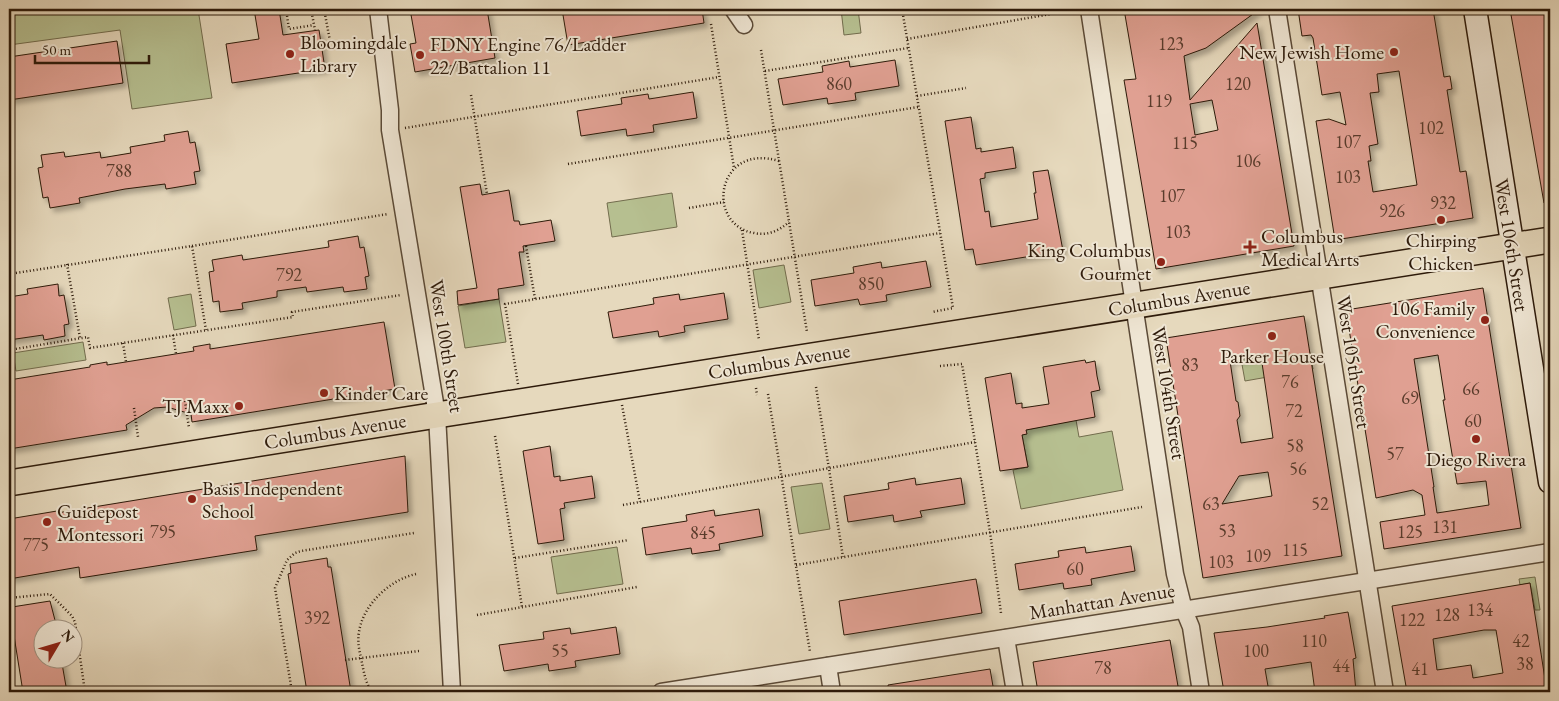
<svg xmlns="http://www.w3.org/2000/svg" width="1559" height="701" font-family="'EB Garamond',serif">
	<defs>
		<filter id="shadow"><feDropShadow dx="4" dy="4" stdDeviation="2.5" flood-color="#0004"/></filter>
	</defs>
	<rect width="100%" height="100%" fill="#e6d9bd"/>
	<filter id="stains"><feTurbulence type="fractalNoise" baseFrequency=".004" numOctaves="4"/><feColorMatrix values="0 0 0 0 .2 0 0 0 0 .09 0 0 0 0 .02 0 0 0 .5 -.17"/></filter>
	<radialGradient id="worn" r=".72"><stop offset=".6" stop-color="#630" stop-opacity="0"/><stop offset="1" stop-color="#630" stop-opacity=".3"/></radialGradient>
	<g fill="#b6bf90" stroke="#726c4d">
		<path d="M9,9H198L212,98L132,109L120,30L9,45Z"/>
		<path d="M841,9H858L861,33L844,35Z"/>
		<path d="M672,193L677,227L612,237L607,203Z"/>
		<path d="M784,265L791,302L759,308L753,270Z"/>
		<path d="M191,294L196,326L174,330L168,298Z"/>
		<path d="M499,299L506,342L465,348L458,306Z"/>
		<path d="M83,342L86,360L16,371L13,353Z"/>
		<path d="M1309,349L1313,369L1245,381L1241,359Z"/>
		<path d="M1076,420L1079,437L1112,431L1123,490L1021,509L1013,470L1028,467L1022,435L1026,434V430Z"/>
		<path d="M822,483L830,529L799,534L791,487Z"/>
		<path d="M617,547L623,584L557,594L551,557Z"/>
		<path d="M1535,577L1540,610H1535L1530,583L1520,585L1519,579Z"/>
	</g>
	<g fill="#e0a092" stroke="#2d1a0a" fill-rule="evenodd" filter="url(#shadow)">
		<path d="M254,9H279L283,35L319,30L325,69L232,83L226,44L259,39Z"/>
		<path d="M410,9H487L495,58L415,72L410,44L416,43Z"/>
		<path d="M562,9H702L704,23L568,45Z"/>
		<path d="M1124,9H1260L1206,48L1184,56L1190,100L1257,23L1294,246L1156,269L1124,80L1136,79ZM1212,100L1218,130L1195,135L1190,104Z"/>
		<path d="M1298,9H1433L1444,77L1450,76L1452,89L1447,90L1460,172L1466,171L1473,218L1335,240L1316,121L1329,119L1346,125L1340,92L1322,95L1313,38L1311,35L1302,36ZM1399,71L1417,185L1373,192L1368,161H1371L1369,146L1378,144L1370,93L1379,92L1377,74Z"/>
		<path d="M1510,9H1527L1525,13L1550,9V202L1544,203Z"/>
		<path d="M117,41L123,83L9,100V57Z"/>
		<path d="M895,60L899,86L855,93L856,100L828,104L827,98L783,105L778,79L823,72L822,66L849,61L850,67Z"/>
		<path d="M693,92L697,118L653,125L654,132L627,136L626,129L581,136L577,111L622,104L621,98L648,94L649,99Z"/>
		<path d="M971,117L976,149L981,148V152L1013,147L1016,168L985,173V178L980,179L985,212L989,211L991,227L1038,219L1034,193H1036L1033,172L1048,170L1063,251L976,265L973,249L965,250L945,121Z"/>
		<path d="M188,131L190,143L195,142L200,171L194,172L196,184L166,189L165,184L125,189L79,198L80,203L50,208L48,197L43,198L38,168L43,167L41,155L64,152L65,157L100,152L101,158L131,153L130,147L165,141L164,135Z"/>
		<path d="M480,184L482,195L509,190L514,221H519L520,225L551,220L555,241L523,246L524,252H519L524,285L498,289L499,299L458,305L457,291L477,288L460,187Z"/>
		<path d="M358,236L360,248L364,247L369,276L365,277L367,289L344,292L343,287L307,292L306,287L277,291V297L242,303L243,309L220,312L219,301L213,302L209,272L214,271L212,260L242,255L243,260L329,247L328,241Z"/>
		<path d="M926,261L931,287L886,295L887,301L860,305L858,299L815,306L811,280L854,273L853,267L881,262L882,268Z"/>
		<path d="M58,284L59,296L64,295L69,324L64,325L65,336L44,340L43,335L9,340V297L28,294L27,289Z"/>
		<path d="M1483,288L1521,528L1384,549L1380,522L1425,515L1422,495L1413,490L1376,498L1346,310ZM1438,355L1445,400H1443L1457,484L1486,481L1489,505L1437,513L1433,487H1434L1414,359Z"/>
		<path d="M724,293L728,319L684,326L685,332L659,337L658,331L613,338L608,312L654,304L653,298L679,294L680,300Z"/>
		<path d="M1304,316L1342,556L1203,578L1166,338ZM1261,356L1273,438L1241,443L1237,420L1240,416L1238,402L1236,401L1230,361ZM1268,472L1272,496L1222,504L1239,476Z"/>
		<path d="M384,322L395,389L192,422L191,414L167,407L154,408L126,425L127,430L9,449V380L90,367V365L107,362V365L194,351L193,347L210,344V349Z"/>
		<path d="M1085,360L1086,363L1095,361L1097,376L1100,390L1091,392L1095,417L1026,430L1027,434L1022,435L1028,467L1000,471L985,378L1011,373L1016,404L1022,403V408L1049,404L1043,367Z"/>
		<path d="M550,446L554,477L560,476V481L592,476L595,498L564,503L565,508L560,509L564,540L538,544L523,451Z"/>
		<path d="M405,456L408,512L255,536L257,550L80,578L79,567L9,579V519L57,511V513Z"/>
		<path d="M915,478L916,485L961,478L965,504L920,511L922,517L894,522L893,515L848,522L844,496L889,489L888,483Z"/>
		<path d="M759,509L763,536L719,544L720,550L692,554L691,548L646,555L642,528L687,521L686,515L714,510L715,516Z"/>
		<path d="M1131,546L1135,571L1091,579L1092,585L1064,589L1063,583L1019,590L1015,564L1059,557L1058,551L1085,547L1086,553Z"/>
		<path d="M327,558L328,567H331L351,692H307L288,574L291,573L290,564Z"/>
		<path d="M976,579L982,613L844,635L839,601Z"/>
		<path d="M1530,583L1547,692H1407L1392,606ZM1484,630H1496L1503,673L1473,678L1471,665L1437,670L1433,639Z"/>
		<path d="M50,601L57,628H42V658H61L67,692H23L11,617L13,616L12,607Z"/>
		<path d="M1348,612L1356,658L1353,659L1356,692H1315L1311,662L1265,669L1269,692H1224L1214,633L1267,627L1325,618L1324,616Z"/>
		<path d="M616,627L620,654L575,661L576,667L549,671L548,664L504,671L499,645L544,639L543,632L570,628L571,634Z"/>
		<path d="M1170,640L1179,692H1038L1033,662Z"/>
		<path d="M990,669L994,692H889L888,685Z"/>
	</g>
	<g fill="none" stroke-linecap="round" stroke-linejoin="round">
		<defs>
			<g id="minor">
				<path d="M378,9L390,110V130L437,415L452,692"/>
				<path d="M733,9L744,25"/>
				<path d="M1089,9L1175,574L1184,610L1191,627L1201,692"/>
				<path d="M1277,9L1385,692"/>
				<path d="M1006,638L1015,692"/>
				<path d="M828,666L832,692"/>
				<path d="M661,692L1550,552"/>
			</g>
			<path id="secondary" d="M1475,9L1550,482"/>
			<path id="primary" d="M9,483L437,415L1550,240"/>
		</defs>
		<use href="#minor" stroke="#5b4a37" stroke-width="19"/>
		<use href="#secondary" stroke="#2d1a0a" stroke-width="25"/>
		<use href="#primary" stroke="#2d1a0a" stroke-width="28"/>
		<g stroke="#2d1a0a" stroke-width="2.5" stroke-dasharray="1 2.5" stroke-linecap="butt">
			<path d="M286,9L289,29L314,25"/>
			<path d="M311,9L315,30"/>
			<path d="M324,9L330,41"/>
			<path d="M902,9L953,308L932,312"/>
			<path d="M711,24L734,168"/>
			<path d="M907,39L1074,10"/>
			<path d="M761,50L807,332"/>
			<path d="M765,71L908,48"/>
			<path d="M471,95L487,194"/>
			<path d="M917,96L966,88"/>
			<path d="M405,128L719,77"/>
			<path d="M779,161C716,142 705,225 754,233C767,236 779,231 789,222"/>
			<path d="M568,164L918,107"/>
			<path d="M689,208L724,202"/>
			<path d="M742,230L759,340"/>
			<path d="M192,246L388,214"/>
			<path d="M526,246L535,299"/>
			<path d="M67,264L80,338"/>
			<path d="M9,274L192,246L206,330"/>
			<path d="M173,335L176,354"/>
			<path d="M123,343L126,362"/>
			<path d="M9,350L88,337L90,348L293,317L292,312L401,295"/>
			<path d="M940,366L962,364L990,532L1001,613"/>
			<path d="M518,384L505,304L940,233"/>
			<path d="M816,387L843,557"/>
			<path d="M756,388L757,395"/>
			<path d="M768,394L810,652"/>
			<path d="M185,401L189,428"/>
			<path d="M622,405L640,502"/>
			<path d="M134,408L138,437"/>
			<path d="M495,436L522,607"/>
			<path d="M623,505L975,442"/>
			<path d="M515,558L629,540"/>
			<path d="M796,565L1142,507"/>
			<path d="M9,598L50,594L72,616L75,622L85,692"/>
			<path d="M477,615L637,587"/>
			<path d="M345,660L419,651"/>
			<path d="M9,683L10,692"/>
			<path d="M292,692L275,588L287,560L295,553L301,551L414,533"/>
			<path d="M372,692C366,684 364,673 362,663C360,653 357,643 359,632C363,605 389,580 416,574"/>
		</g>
		<use href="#minor" stroke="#efe6d4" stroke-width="16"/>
		<use href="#secondary" stroke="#efe6d4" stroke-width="22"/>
		<use href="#primary" stroke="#e6d9bd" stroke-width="25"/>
	</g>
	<g fill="#8f2418" stroke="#efe6d4" stroke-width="2">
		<circle cx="1394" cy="52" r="5"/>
		<circle cx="290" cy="54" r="5"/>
		<circle cx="420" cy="55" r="5"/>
		<circle cx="1441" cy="220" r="5"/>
		<path d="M1247.5 239.5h5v5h5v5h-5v5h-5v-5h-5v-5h5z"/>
		<circle cx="1161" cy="262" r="5"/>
		<circle cx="1485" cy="320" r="5"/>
		<circle cx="1272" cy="336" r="5"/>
		<circle cx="324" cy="393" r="5"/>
		<circle cx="239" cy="406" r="5"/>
		<circle cx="1476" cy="439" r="5"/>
		<circle cx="192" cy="499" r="5"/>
		<circle cx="47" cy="522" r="5"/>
	</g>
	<g text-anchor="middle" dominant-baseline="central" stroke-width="4" stroke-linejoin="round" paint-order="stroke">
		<g font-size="18" fill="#5a3c2c">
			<text x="1171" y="43">123</text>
			<text x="839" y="83">860</text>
			<text x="1238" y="83">120</text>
			<text x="1159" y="100">119</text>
			<text x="1431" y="127">102</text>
			<text x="1348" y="141">107</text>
			<text x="1185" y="142">115</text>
			<text x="1248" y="160">106</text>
			<text x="119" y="170">788</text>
			<text x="1348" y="176">103</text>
			<text x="1172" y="195">107</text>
			<text x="1443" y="202">932</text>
			<text x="1392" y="210">926</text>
			<text x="1178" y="231">103</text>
			<text x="289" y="274">792</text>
			<text x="871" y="283">850</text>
			<text x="1190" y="364">83</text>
			<text x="1290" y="381">76</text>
			<text x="1471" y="388">66</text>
			<text x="1410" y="397">69</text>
			<text x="1294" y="410">72</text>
			<text x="1473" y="420">60</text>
			<text x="1295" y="445">58</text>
			<text x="1395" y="453">57</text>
			<text x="1298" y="468">56</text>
			<text x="1211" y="503">63</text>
			<text x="1320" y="503">52</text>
			<text x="1445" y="526">131</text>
			<text x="1227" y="530">53</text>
			<text x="163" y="531">795</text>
			<text x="1410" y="531">125</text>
			<text x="703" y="532">845</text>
			<text x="36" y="544">775</text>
			<text x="1295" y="549">115</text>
			<text x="1258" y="555">109</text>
			<text x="1221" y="561">103</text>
			<text x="1075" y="568">60</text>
			<text x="1480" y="609">134</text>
			<text x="1447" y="614">128</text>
			<text x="317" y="617">392</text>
			<text x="1412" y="619">122</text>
			<text x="1314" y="640">110</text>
			<text x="1521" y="640">42</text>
			<text x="560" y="650">55</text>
			<text x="1256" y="650">100</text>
			<text x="1525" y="663">38</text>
			<text x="1341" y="665">44</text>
			<text x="1103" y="667">78</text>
			<text x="1420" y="668">41</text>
		</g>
		<g font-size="20" fill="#2d1a0a" stroke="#efe6d4" text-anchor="start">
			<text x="300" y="42">Bloomingdale<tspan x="300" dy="23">Library</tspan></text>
			<text x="430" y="44">FDNY Engine 76/Ladder<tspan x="430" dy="23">22/Battalion 11</tspan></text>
			<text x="1384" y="52" text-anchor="end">New Jewish Home</text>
			<text x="1261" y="236">Columbus<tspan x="1261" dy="23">Medical Arts</tspan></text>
			<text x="1441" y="240" text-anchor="middle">Chirping<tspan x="1441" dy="23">Chicken</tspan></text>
			<text x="1151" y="250" text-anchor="end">King Columbus<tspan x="1151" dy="23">Gourmet</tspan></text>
			<text x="1475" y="308" text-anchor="end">106 Family<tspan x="1475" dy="23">Convenience</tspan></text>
			<text x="1272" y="356" text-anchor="middle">Parker House</text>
			<text x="334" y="393">Kinder Care</text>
			<text x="229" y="406" text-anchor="end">TJ Maxx</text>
			<text x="1476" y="459" text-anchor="middle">Diego Rivera</text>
			<text x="202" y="488">Basis Independent<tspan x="202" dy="23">School</tspan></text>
			<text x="57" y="511">Guidepost<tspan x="57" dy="23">Montessori</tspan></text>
		</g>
		<g font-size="20" fill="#2d1a0a" stroke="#efe6d4">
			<text transform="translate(1512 245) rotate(81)">West 106th Street</text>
			<text transform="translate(1179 298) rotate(-9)">Columbus Avenue</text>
			<text transform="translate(447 346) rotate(81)">West 100th Street</text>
			<text transform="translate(779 361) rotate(-9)">Columbus Avenue</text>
			<text transform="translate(1354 362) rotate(81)">West 105th Street</text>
			<text transform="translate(1169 393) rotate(81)">West 104th Street</text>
			<text transform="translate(335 431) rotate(-9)">Columbus Avenue</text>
			<text transform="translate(1102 601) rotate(-9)">Manhattan Avenue</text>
		</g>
	</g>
	<rect width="1559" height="701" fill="none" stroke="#e6d9bd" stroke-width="30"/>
	<rect x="10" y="10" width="1539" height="681" fill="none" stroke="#2d1a0a" stroke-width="2.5"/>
	<rect x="15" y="15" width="1529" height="671" fill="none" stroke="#2d1a0a"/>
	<g transform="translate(58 644) rotate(52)"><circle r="24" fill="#efe6d4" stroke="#a19483"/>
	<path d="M0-4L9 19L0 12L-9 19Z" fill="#8f2418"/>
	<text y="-8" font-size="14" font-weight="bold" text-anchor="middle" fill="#2d1a0a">N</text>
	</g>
	<path d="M35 55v8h114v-8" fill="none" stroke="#2d1a0a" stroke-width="2.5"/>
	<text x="42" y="55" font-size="15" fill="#2d1a0a" stroke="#efe6d4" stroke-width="4" paint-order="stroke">50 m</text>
	<rect width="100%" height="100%" filter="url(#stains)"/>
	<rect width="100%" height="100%" fill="url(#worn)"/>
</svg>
